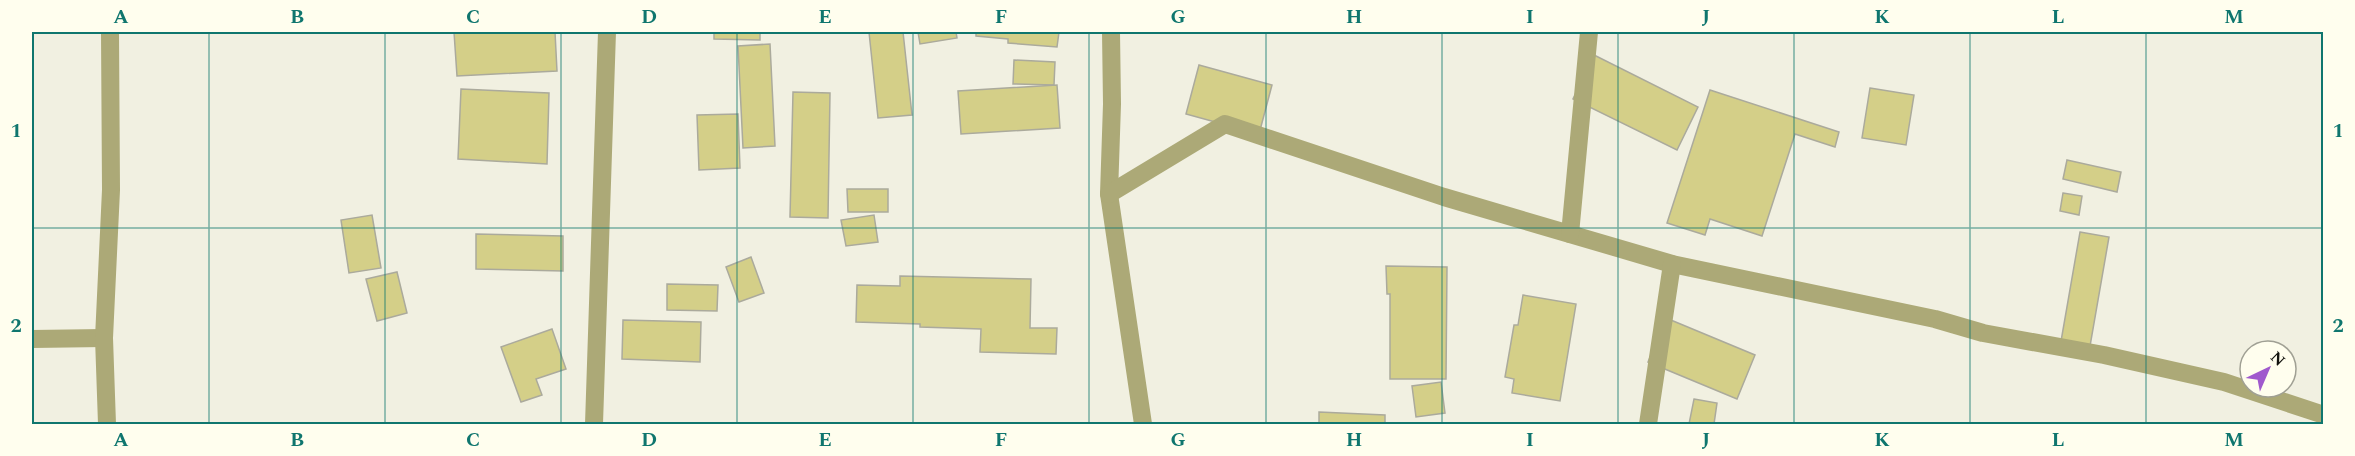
<svg xmlns="http://www.w3.org/2000/svg" width="2355" height="456" font-family="Spectral,serif">
	<rect width="100%" height="100%" fill="#f1f0e1"/>
	<g fill="#d4cf88" stroke="#abaa9c" stroke-width="1.5">
		<path d="M454,32H555L557,71L457,76Z"/>
		<path d="M714,32H760V40L714,39Z"/>
		<path d="M869,32H903L912,115L878,118Z"/>
		<path d="M918,32H956L957,38L920,44Z"/>
		<path d="M976,32H1059L1057,47L1008,43V39L976,36Z"/>
		<path d="M770,44L775,146L743,148L738,46Z"/>
		<path d="M1594,55L1698,107L1677,150L1573,99Z"/>
		<path d="M1014,60L1055,62L1054,85L1013,84Z"/>
		<path d="M1199,65L1272,85L1259,134L1186,114Z"/>
		<path d="M1057,85L1060,128L961,134L958,91Z"/>
		<path d="M1870,88L1914,95L1906,145L1862,138Z"/>
		<path d="M461,89L549,93L547,164L458,159Z"/>
		<path d="M1710,90L1839,132L1835,147L1795,134L1762,236L1710,219L1705,235L1667,223Z"/>
		<path d="M793,92L830,93L828,218L790,217Z"/>
		<path d="M738,114L740,168L699,170L697,115Z"/>
		<path d="M2067,160L2121,172L2117,192L2063,179Z"/>
		<path d="M847,189H888V212H848Z"/>
		<path d="M2063,193L2082,196L2079,215L2060,211Z"/>
		<path d="M372,215L381,268L349,273L341,220Z"/>
		<path d="M874,215L878,242L846,246L841,220Z"/>
		<path d="M2080,232L2109,237L2089,352L2060,347Z"/>
		<path d="M476,234L563,236V271L476,269Z"/>
		<path d="M751,257L764,293L739,302L726,267Z"/>
		<path d="M1386,266L1447,267L1446,379H1390V294H1387Z"/>
		<path d="M397,272L407,313L377,321L366,279Z"/>
		<path d="M900,276L1031,279L1030,328H1057L1056,354L980,352L981,329L920,327V324L856,322L857,285L900,286Z"/>
		<path d="M667,284L718,285L717,311L667,310Z"/>
		<path d="M1523,295L1576,304L1560,401L1512,393L1514,379L1505,377L1514,325H1518Z"/>
		<path d="M1666,318L1755,355L1737,399L1648,362Z"/>
		<path d="M623,320L701,322L700,362L622,359Z"/>
		<path d="M552,329L566,369L536,379L542,395L521,402L501,347Z"/>
		<path d="M1441,382L1445,413L1416,417L1412,386Z"/>
		<path d="M1694,399L1717,403L1714,424H1689Z"/>
		<path d="M1319,412L1385,415V424H1319Z"/>
	</g>
	<g fill="none" stroke-linecap="round" stroke-linejoin="round">
		<g stroke="#aca977" stroke-width="18">
			<path d="M1111,32L1112,104L1109,194L1143,424"/>
			<path d="M1109,194L1225,124L1444,197L1672,264L1935,319L1983,333L2104,355L2224,382L2324,415"/>
			<path d="M1570,234L1589,32"/>
			<path d="M32,339L104,338"/>
			<path d="M107,424L104,338L111,190L110,32"/>
			<path d="M594,424L607,32"/>
			<path d="M1648,424L1672,264"/>
		</g>
	</g>
	<path fill="none" stroke="#0f766e" stroke-width="1.5" stroke-opacity="0.55" d="M209,32V424M385,32V424M561,32V424M737,32V424M913,32V424M1089,32V424M1266,32V424M1442,32V424M1618,32V424M1794,32V424M1970,32V424M2146,32V424M32,228H2324"/>
	<rect width="2355" height="456" fill="none" stroke="#fffeee" stroke-width="66"/>
	<g transform="translate(2268 369) rotate(44)"><circle r="28" fill="#fffeee" stroke="#a0a094" stroke-width="1.5"/>
	<path d="M0-4.5L10 22L0 15L-10 22Z" fill="#a059cd"/>
	<text y="-9" font-size="16" font-weight="bold" text-anchor="middle" fill="#12120d">N</text>
	</g>
	<rect x="33" y="33" width="2289" height="390" fill="none" stroke="#0f766e" stroke-width="2"/>
	<g font-size="20" text-anchor="middle" font-weight="bold" fill="#0f766e">
		<text x="121" y="23">A</text>
		<text x="297" y="23">B</text>
		<text x="473" y="23">C</text>
		<text x="649" y="23">D</text>
		<text x="825" y="23">E</text>
		<text x="1001" y="23">F</text>
		<text x="1178" y="23">G</text>
		<text x="1354" y="23">H</text>
		<text x="1530" y="23">I</text>
		<text x="1706" y="23">J</text>
		<text x="1882" y="23">K</text>
		<text x="2058" y="23">L</text>
		<text x="2234" y="23">M</text>
		<text x="16" y="137">1</text>
		<text x="2338" y="137">1</text>
		<text x="16" y="332">2</text>
		<text x="2338" y="332">2</text>
		<text x="121" y="446">A</text>
		<text x="297" y="446">B</text>
		<text x="473" y="446">C</text>
		<text x="649" y="446">D</text>
		<text x="825" y="446">E</text>
		<text x="1001" y="446">F</text>
		<text x="1178" y="446">G</text>
		<text x="1354" y="446">H</text>
		<text x="1530" y="446">I</text>
		<text x="1706" y="446">J</text>
		<text x="1882" y="446">K</text>
		<text x="2058" y="446">L</text>
		<text x="2234" y="446">M</text>
	</g>
</svg>
